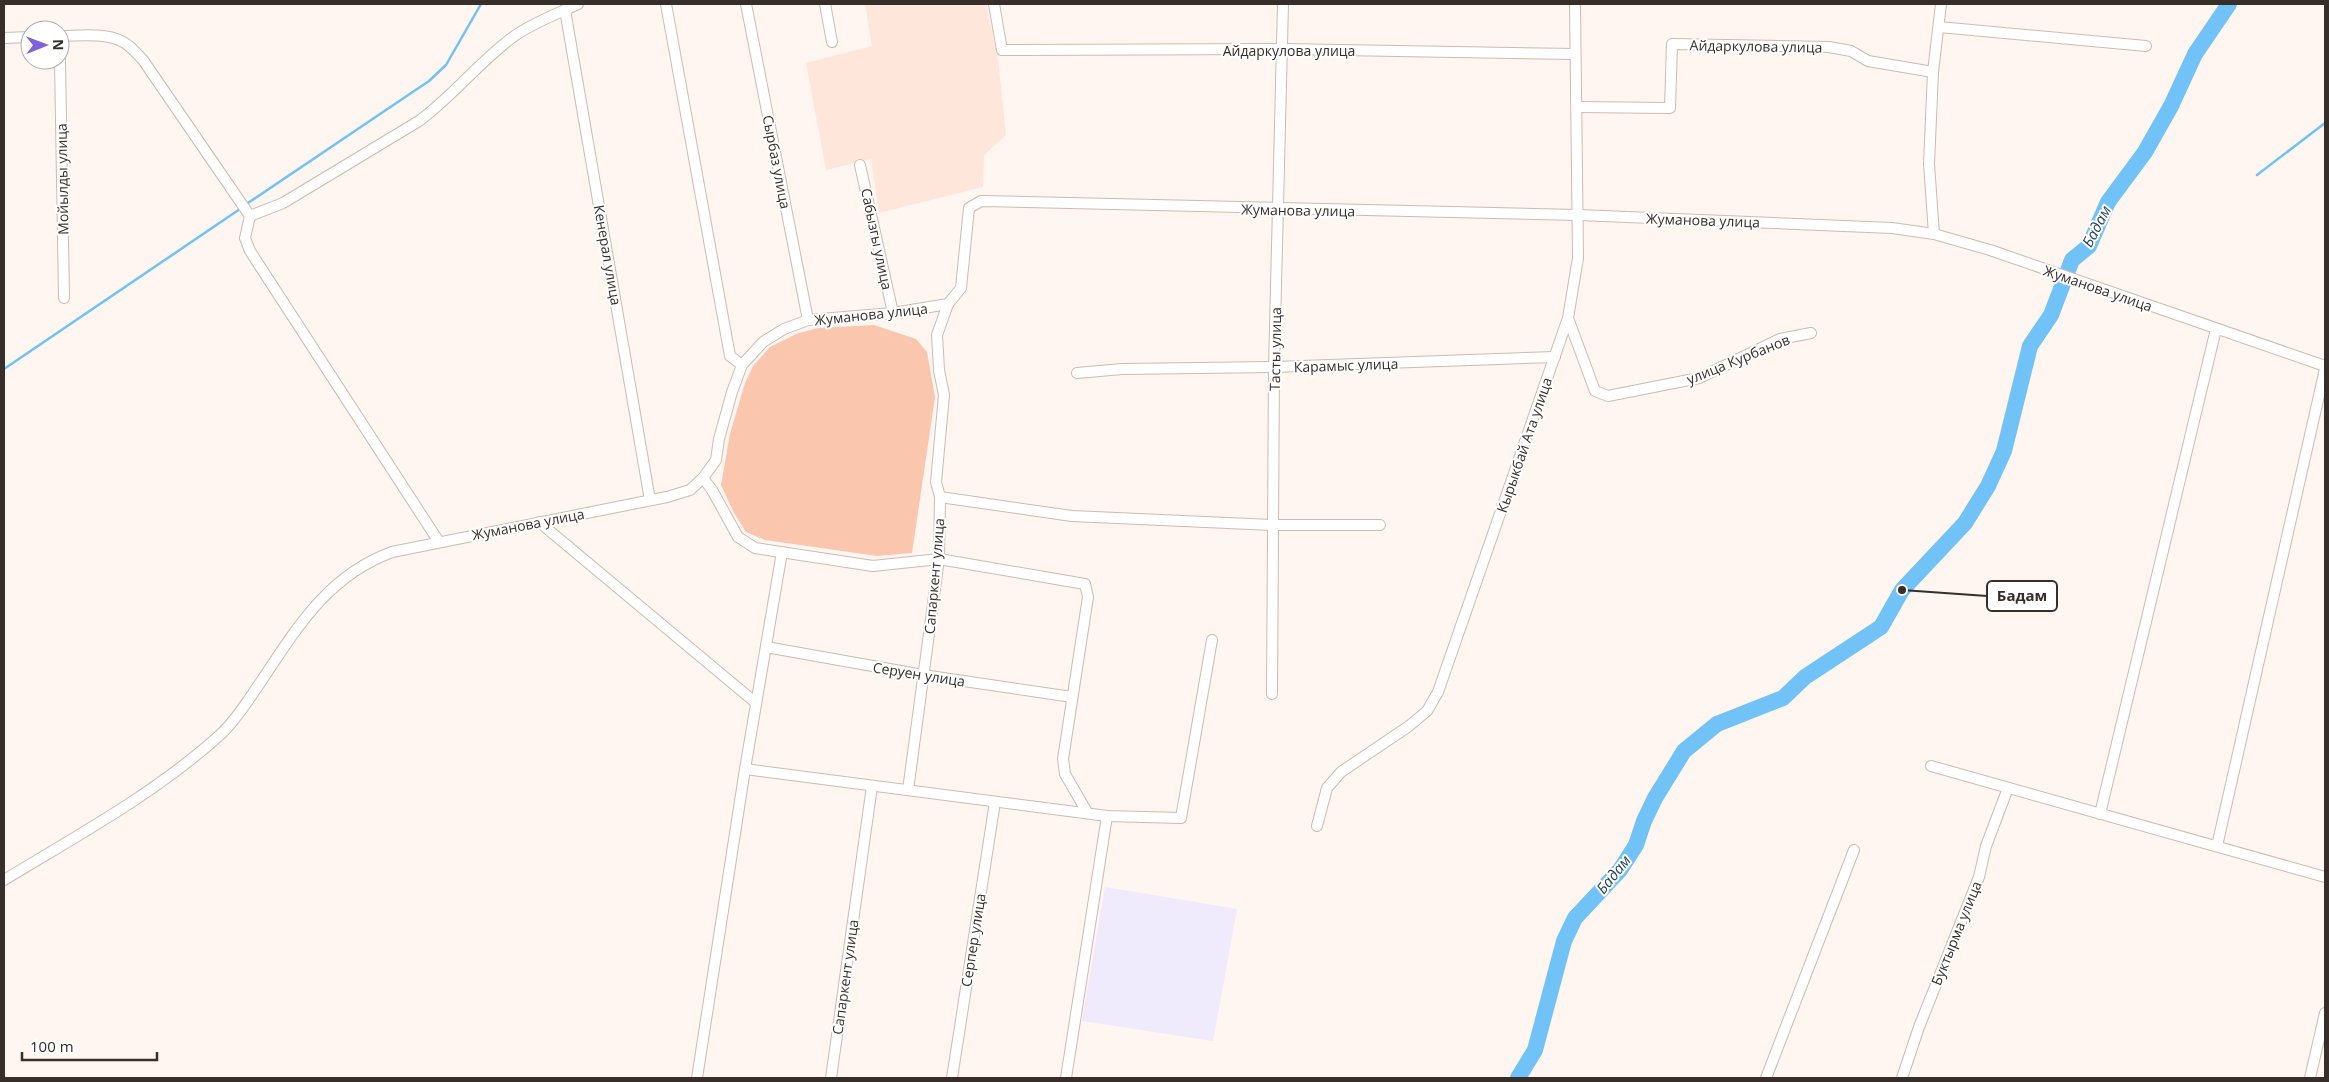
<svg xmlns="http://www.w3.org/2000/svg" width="2329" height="1082" font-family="'Open Sans',sans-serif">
	<rect width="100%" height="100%" fill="#fff5f1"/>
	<path fill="#ffe6da" d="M865,4H986L998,59L1006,135L984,155L983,187L879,213L871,159L826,170L806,63L872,46Z"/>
	<path fill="#efeafc" d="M1105,887L1237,909L1213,1041L1082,1021Z"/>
	<path fill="#fac7ae" d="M874,325L916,339L927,352L935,397L912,553L877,556L765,540L746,532L734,513L721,485L730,434L745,383L753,366L770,347L796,334L818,328Z"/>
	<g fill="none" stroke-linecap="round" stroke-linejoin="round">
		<g stroke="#71c2f7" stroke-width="2.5">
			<path d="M2257,175L2325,123"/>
			<path d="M245,205L429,81L446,65L481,4"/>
			<path d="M4,369L240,209"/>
		</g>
		<path stroke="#71c2f7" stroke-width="16" d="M1518,1078L1535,1050L1564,941L1575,918L1620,870L1636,845L1644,821L1655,798L1684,751L1717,724L1783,698L1805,677L1881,627L1902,590L1965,523L1988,486L2004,451L2030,346L2051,315L2072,260L2089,246L2108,202L2145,152L2171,106L2195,54L2229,4"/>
		<defs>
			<g id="minor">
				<path d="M666,4L730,356L742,365"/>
				<path d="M746,4L808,320"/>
				<path d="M825,4L832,42"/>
				<path d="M994,4L1002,50L1283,49L1575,54"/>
				<path d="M565,10L650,500"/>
				<path d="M1939,27L2146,46"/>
				<path d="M60,36C81,36 112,31 129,46C134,50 138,55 143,60L250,216L245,238L250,251L439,542"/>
				<path d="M4,38L30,37"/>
				<path d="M60,60L64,298"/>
				<path d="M1577,107L1670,108L1672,44L1829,47L1851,51L1868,61L1933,72"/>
				<path d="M860,165L893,313"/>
				<path d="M250,216L283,203L419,121C453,96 479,62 513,37C532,23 557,14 578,4"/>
				<path d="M1934,234L1929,164L1933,72L1941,4"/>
				<path d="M1568,318L1595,391L1608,396L1699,378L1780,339L1811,333"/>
				<path d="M1077,373L1122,369L1274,367L1555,357"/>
				<path d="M703,478L712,490L738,537L755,548L873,566L939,559L1085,584L1088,597L1063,759L1065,774L1087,812"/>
				<path d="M940,497L1072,516L1274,525H1380"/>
				<path d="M539,522L756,703"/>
				<path d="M766,647L923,675L1072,697"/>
				<path d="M1272,694L1274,367L1283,4"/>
				<path d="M1931,766L2325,877"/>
				<path d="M745,769L1107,816L1181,818L1212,640"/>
				<path d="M908,790L939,559L940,497L936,482L944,395L939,370L937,335L948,304"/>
				<path d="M2100,814L2216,329"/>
				<path d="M1317,826L1327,788L1341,772L1409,726L1427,711L1438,692L1568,318L1578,258L1575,4"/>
				<path d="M2217,846L2325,369"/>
				<path d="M4,880C78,835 156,793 221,734C237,719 248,700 260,683C297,628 327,576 392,552L667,497L690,490L703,478L716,460L719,439L732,392L742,365L763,342L784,329L808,320L893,313L948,304L961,288L969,208L981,201L1578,215L1892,228L1934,234L1990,250L2325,366"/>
				<path d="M697,1078L745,769L782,552"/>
				<path d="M831,1078L872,786"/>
				<path d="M952,1078L995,802"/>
				<path d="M1066,1078L1107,816"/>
				<path d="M1766,1078L1854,850"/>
				<path d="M1902,1078L1919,1027L1979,877L1986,846L2008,788"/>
				<path d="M2310,1078L2325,1013"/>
			</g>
		</defs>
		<use href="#minor" stroke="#d0baaf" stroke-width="12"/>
		<use href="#minor" stroke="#fff" stroke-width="10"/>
	</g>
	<g text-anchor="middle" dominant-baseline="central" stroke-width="4" stroke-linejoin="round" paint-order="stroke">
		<g font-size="14" fill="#372e2a" stroke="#fff">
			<text transform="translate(1756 46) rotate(1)">Айдаркулова улица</text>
			<text x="1289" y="50">Айдаркулова улица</text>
			<text transform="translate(777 162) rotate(79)">Сырбаз улица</text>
			<text transform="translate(62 179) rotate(-91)">Мойылды улица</text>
			<text transform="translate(1298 210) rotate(1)">Жуманова улица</text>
			<text transform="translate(1703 220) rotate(2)">Жуманова улица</text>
			<text transform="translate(877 239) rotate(78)">Сабызгы улица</text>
			<text transform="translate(608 255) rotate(80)">Кенерал улица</text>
			<text transform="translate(2098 288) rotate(19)">Жуманова улица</text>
			<text transform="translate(871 314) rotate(-6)">Жуманова улица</text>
			<text transform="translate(1275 349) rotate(-89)">Тасты улица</text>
			<text transform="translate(1738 359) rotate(-22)">улица Курбанов</text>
			<text transform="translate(1346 365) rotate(-2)">Карамыс улица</text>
			<text transform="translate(1524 445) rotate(-71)">Кырыкбай Ата улица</text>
			<text transform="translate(528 524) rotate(-11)">Жуманова улица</text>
			<text transform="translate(934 576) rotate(-85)">Сапаркент улица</text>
			<text transform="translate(919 674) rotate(9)">Серуен улица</text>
			<text transform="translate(1956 933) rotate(-68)">Буктырма улица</text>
			<text transform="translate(973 940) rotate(-81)">Серпер улица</text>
			<text transform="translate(845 977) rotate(-82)">Сапаркент улица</text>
		</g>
		<g font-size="15" font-style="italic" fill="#1c3f55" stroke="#fff">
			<text transform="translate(2096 226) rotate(-62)">Бадам</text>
			<text transform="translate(1613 874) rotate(-51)">Бадам</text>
		</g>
	</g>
	<path fill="none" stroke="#372e2a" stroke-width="2" d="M1902 590L1987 596"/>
	<circle fill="#372e2a" stroke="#fff" stroke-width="2" cx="1902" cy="590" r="5"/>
	<rect fill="#fff" stroke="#372e2a" stroke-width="2" x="1987" y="581" width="70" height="30" rx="5"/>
	<g font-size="15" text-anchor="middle" font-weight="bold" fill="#372e2a">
		<text x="2022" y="601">Бадам</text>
	</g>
	<rect width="2329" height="1082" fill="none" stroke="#372e2a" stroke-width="10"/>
	<g transform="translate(45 45) rotate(89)"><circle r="24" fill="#ffffff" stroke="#afabaa"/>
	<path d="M0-4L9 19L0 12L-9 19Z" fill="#8061dc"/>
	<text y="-8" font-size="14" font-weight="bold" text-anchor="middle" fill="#372e2a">N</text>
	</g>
	<path d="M22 1052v8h135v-8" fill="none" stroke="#372e2a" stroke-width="2.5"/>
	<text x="30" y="1052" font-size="15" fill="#372e2a" stroke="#ffffff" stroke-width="4" paint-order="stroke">100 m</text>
</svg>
